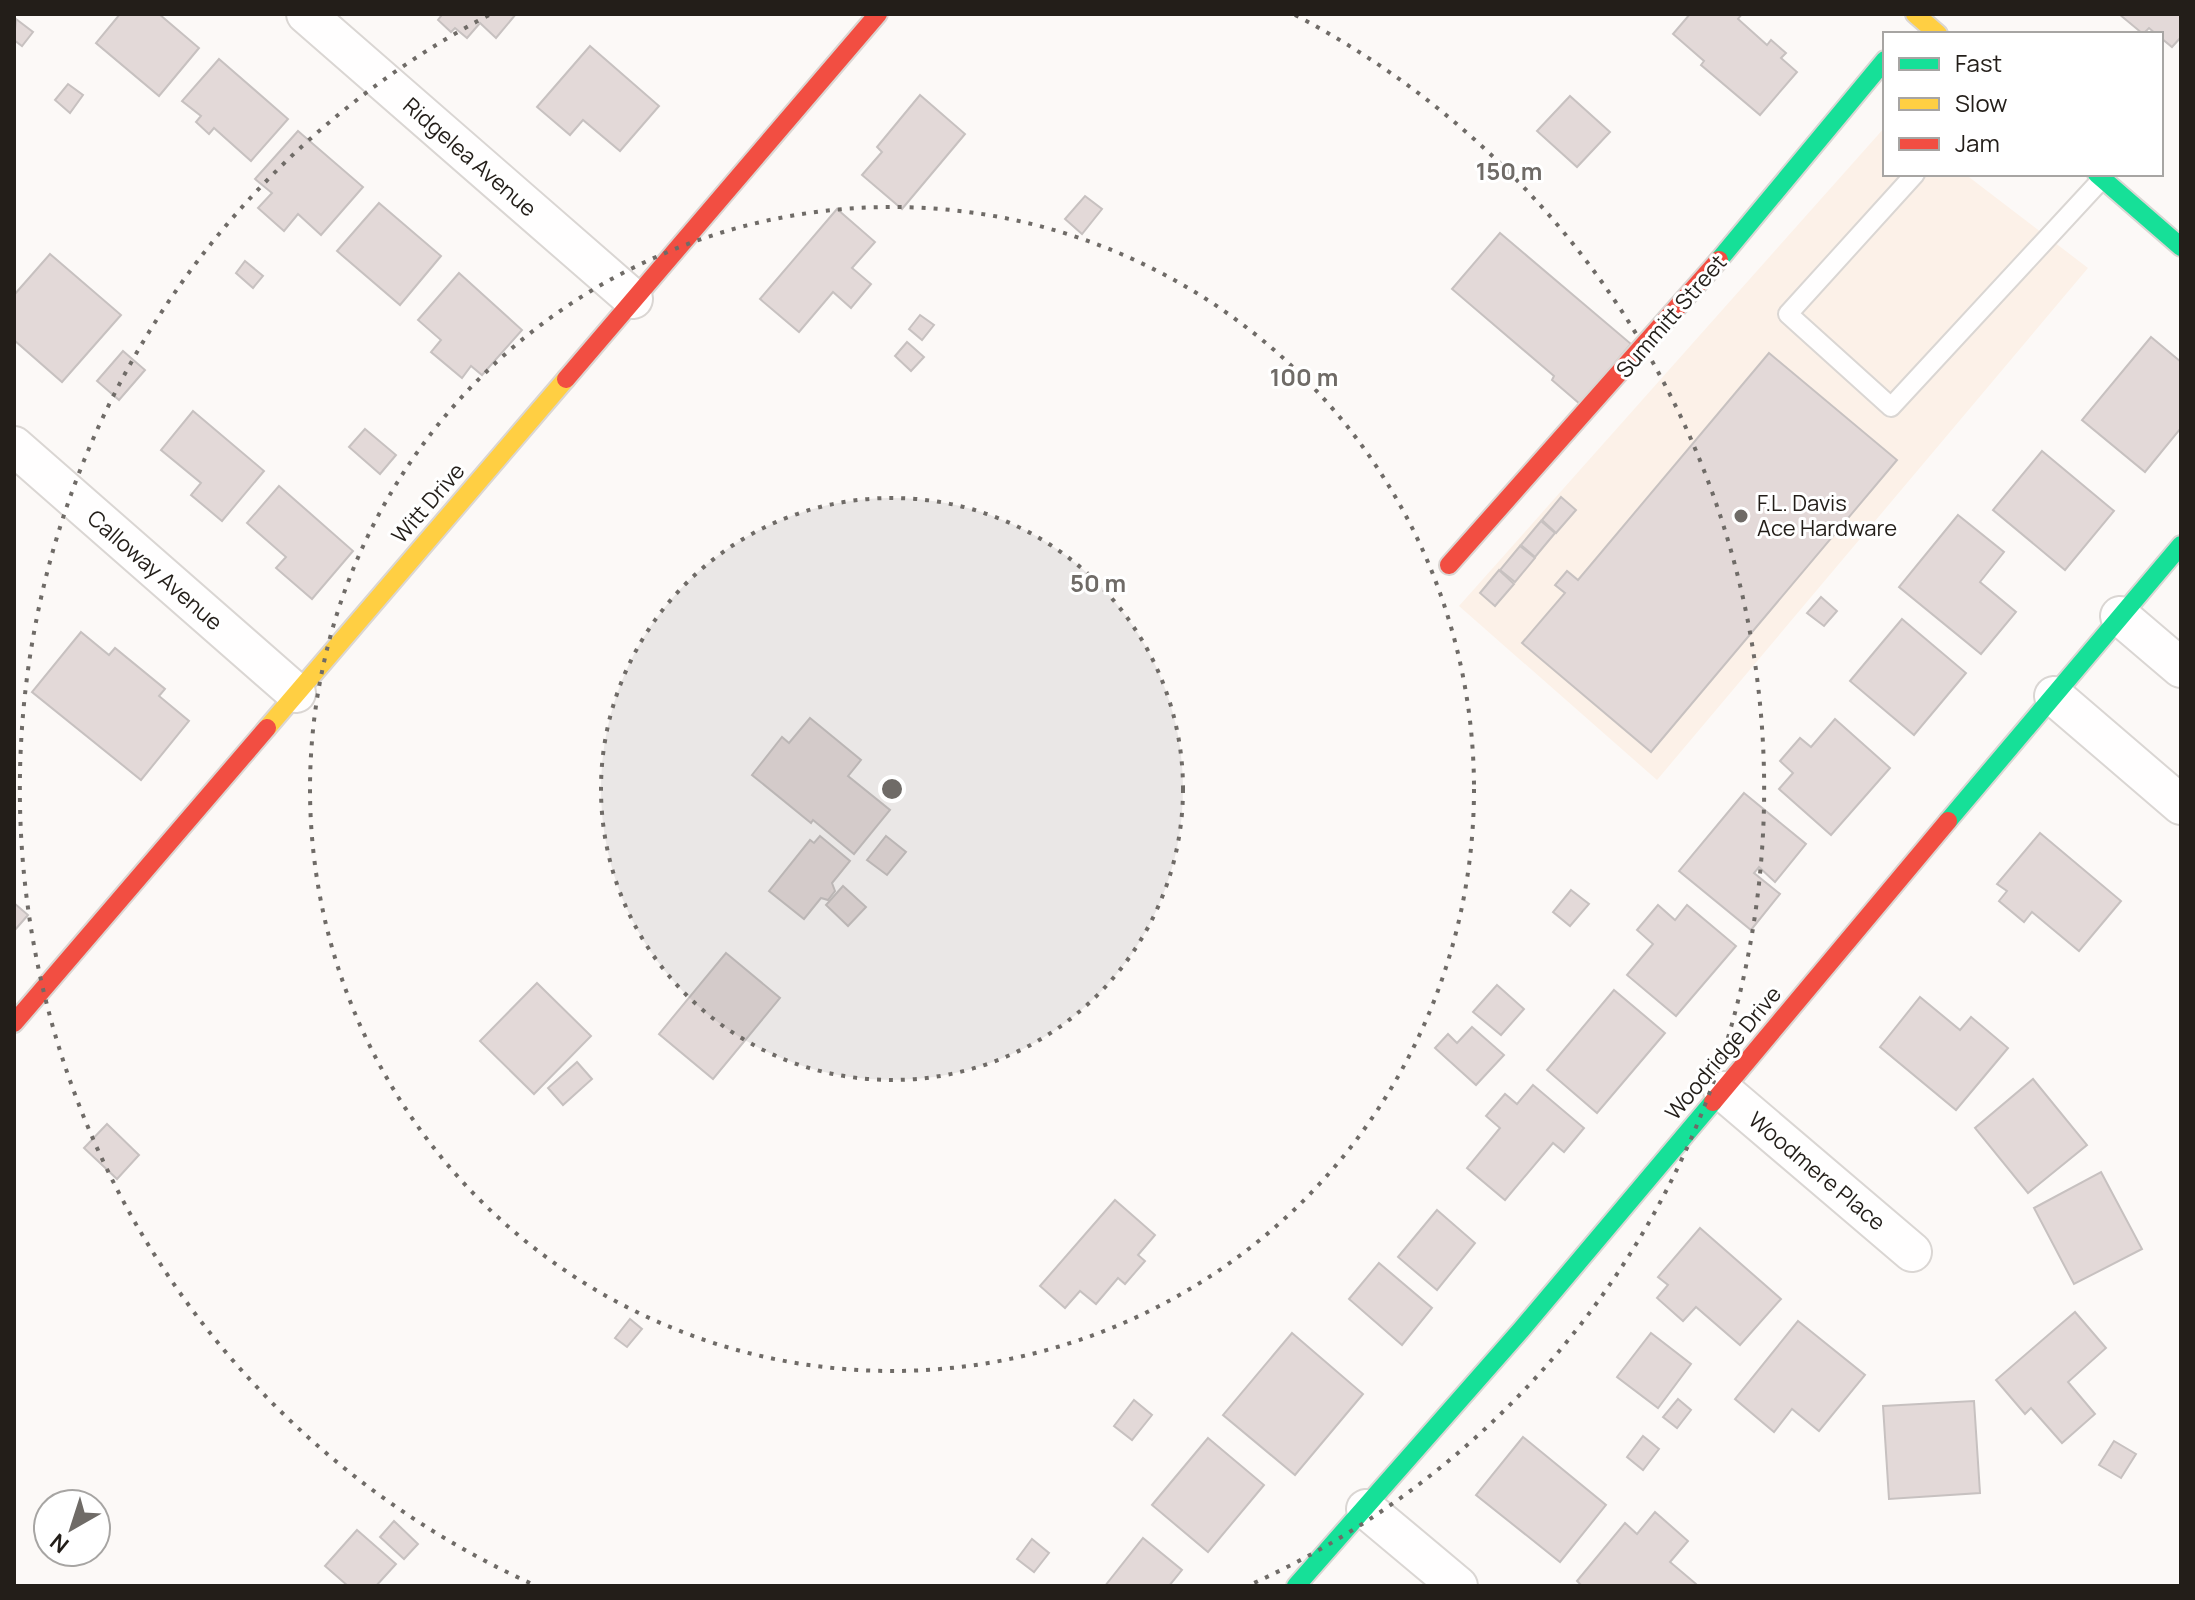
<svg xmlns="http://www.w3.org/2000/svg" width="2195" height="1600" font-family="Manrope,sans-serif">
	<rect width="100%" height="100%" fill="#fcf9f7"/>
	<path fill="#fcf1e8" d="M1885,127V174H1965L2088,268L1657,780L1459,606Z"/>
	<g fill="#e3d9d8" stroke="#c7c1c0" stroke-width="2">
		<path d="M120,14H159L199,48L159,96L96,43Z"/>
		<path d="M439,14H516L496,38L480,23L467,38L455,28L451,32L438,20L441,16Z"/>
		<path d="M1690,14H1742L1738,19L1767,45L1771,40L1786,53L1781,58L1797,72L1760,115L1701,65L1704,61L1673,34Z"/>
		<path d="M2119,14H2181V37L2172,47L2161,38V34H2156L2149,28L2143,34Z"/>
		<path d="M16,19L33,32L22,46L14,40Z"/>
		<path d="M590,46L659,106L620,151L583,120L570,135L537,107Z"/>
		<path d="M219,59L288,119L251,161L214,128L209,134L196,122L201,116L182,101Z"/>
		<path d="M68,84L83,95L70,113L55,100Z"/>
		<path d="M920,95L965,134L902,209L862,175L882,152L877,147Z"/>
		<path d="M1570,96L1610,132L1577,167L1537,131Z"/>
		<path d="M298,131L363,187L321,235L298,214L284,231L258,208L272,193L255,179Z"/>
		<path d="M1085,196L1102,209L1082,234L1065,219Z"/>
		<path d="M379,203L441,256L400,305L337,251Z"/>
		<path d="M837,209L875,242L852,268L871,284L851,308L833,292L799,332L760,299Z"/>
		<path d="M1500,233L1631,344L1580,404L1552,380L1554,376L1452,289Z"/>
		<path d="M50,254L121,315L62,382L14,340V295Z"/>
		<path d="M245,261L263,276L253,288L236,273Z"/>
		<path d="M459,273L522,330L482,375L471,366L462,378L431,352L441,340L418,320Z"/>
		<path d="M920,315L934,325L922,340L909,329Z"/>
		<path d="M2151,337L2181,362V428L2145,472L2082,420Z"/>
		<path d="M907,342L924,357L911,371L895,356Z"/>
		<path d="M123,351L145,370L119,400L97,381Z"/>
		<path d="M1769,353L1897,460L1651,752L1522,643L1565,593L1555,585L1567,571L1578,580Z"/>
		<path d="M193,411L264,471L222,521L191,495L201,483L161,450Z"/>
		<path d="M365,429L396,455L380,474L349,447Z"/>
		<path d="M2042,451L2114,511L2065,570L1993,510Z"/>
		<path d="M279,486L353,551L312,599L276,568L286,557L247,523Z"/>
		<path d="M1561,497L1576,510L1556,533L1542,520Z"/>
		<path d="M1958,515L2004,552L1980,582L2016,612L1981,654L1899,587Z"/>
		<path d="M1541,521L1555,533L1535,557L1521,545Z"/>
		<path d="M1520,546L1535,558L1515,582L1500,570Z"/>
		<path d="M1499,570L1514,584L1495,606L1480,593Z"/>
		<path d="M1821,597L1837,611L1824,626L1807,613Z"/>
		<path d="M1902,619L1966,673L1914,735L1850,681Z"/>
		<path d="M81,632L109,655L115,648L165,689L159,696L189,721L141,780L32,692Z"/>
		<path d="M810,718L861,760L848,776L890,810L854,854L813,820L811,823L752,775L782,737L789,743Z"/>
		<path d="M1835,719L1890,768L1831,835L1779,789L1793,773L1780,761L1800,738L1811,747Z"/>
		<path d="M1744,793L1806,844L1775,882L1759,867L1754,873L1780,894L1751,930L1679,871Z"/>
		<path d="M2040,833L2121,901L2079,951L2032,912L2024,922L1999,901L2007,891L1997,884Z"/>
		<path d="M820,836L850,861L832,883L835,891L828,900L821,898L804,919L769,891L810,840L814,843Z"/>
		<path d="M886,836L906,852L887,875L867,860Z"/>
		<path d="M843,886L866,907L848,926L826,905Z"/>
		<path d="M1571,890L1589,904L1570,926L1553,912Z"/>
		<path d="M14,903L28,915L14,931Z"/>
		<path d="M1658,905L1675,920L1687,905L1736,946L1676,1016L1627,975L1653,944L1637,930Z"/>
		<path d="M726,953L780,998L713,1079L659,1034Z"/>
		<path d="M537,983L591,1036L534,1094L480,1041Z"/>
		<path d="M1497,985L1524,1009L1501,1035L1473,1012Z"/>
		<path d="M1614,990L1665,1033L1597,1113L1547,1070Z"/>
		<path d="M1920,997L1960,1030L1971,1017L2008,1048L1956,1110L1880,1047Z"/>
		<path d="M1472,1027L1504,1055L1476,1085L1435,1048L1448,1034L1457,1043Z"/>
		<path d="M577,1062L592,1079L563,1105L548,1088Z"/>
		<path d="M2033,1079L2087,1145L2028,1193L1975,1128Z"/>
		<path d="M1533,1085L1584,1128L1564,1152L1553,1143L1505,1200L1467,1168L1500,1128L1486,1116L1505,1094L1517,1104Z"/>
		<path d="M107,1124L139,1155L117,1179L84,1148Z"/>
		<path d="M2101,1172L2142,1249L2074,1284L2034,1208Z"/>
		<path d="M1115,1200L1155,1235L1138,1255L1145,1261L1125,1284L1118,1278L1096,1304L1080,1291L1065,1308L1040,1286Z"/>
		<path d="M1437,1210L1475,1243L1437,1290L1398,1257Z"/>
		<path d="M1700,1228L1781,1299L1740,1345L1696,1307L1683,1321L1657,1298L1668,1285L1658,1277Z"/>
		<path d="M1379,1263L1432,1308L1402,1345L1349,1299Z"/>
		<path d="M2075,1312L2106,1348L2068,1382L2095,1414L2062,1443L2031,1408L2025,1414L1996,1380Z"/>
		<path d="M630,1319L642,1329L627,1347L615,1338Z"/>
		<path d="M1798,1321L1865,1375L1819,1431L1792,1409L1774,1432L1735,1399Z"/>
		<path d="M1292,1333L1363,1394L1295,1475L1223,1415Z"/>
		<path d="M1651,1333L1691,1364L1658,1408L1617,1377Z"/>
		<path d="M1678,1399L1691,1410L1677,1428L1663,1417Z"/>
		<path d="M1134,1400L1152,1415L1132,1440L1114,1426Z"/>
		<path d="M1974,1401L1980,1493L1889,1499L1883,1406Z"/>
		<path d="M1643,1436L1659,1449L1643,1470L1627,1457Z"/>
		<path d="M1523,1437L1606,1505L1560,1562L1476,1495Z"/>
		<path d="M1208,1438L1264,1485L1208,1552L1152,1505Z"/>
		<path d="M2114,1441L2136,1454L2121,1478L2099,1465Z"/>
		<path d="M1655,1512L1688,1541L1670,1562L1696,1584L1695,1586H1582L1577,1581L1625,1523L1637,1534Z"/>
		<path d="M394,1521L418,1544L404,1559L380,1537Z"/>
		<path d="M357,1530L396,1564L376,1586H348L325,1566Z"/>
		<path d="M1143,1538L1182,1570L1169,1586H1105Z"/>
		<path d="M1032,1539L1049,1553L1034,1572L1017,1559Z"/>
	</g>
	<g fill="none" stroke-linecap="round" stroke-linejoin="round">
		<defs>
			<path id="lane" d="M1915,174L1788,314L1891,407L2102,179"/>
			<g id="street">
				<path d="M306,14L633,299"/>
				<path d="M14,446L296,693"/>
				<path d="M2120,616L2181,668"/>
				<path d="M2054,696L2181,805"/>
				<path d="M1723,1091L1912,1252"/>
				<path d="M1366,1509L1458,1586"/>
			</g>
			<g id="fast">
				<path d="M2097,174L2181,247"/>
				<path d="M1719,260L1885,60"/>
				<path d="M1948,821L2181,545"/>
				<path d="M1296,1586L1521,1330L1713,1102"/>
			</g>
			<g id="slow">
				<path d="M1915,14L1938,34"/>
				<path d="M267,728L566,379"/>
			</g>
			<g id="jam">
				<path d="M566,379L878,14"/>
				<path d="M1449,565L1719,260"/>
				<path d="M14,1023L267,728"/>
				<path d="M1713,1102L1948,821"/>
			</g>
		</defs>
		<use href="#lane" stroke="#dad6d3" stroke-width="22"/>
		<use href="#street" stroke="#dad6d3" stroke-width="42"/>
		<use href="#fast" stroke="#dad6d3" stroke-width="22"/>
		<use href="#slow" stroke="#dad6d3" stroke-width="22"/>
		<use href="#jam" stroke="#dad6d3" stroke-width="22"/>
		<use href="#lane" stroke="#fffefe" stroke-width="18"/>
		<use href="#street" stroke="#fffefe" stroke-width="38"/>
		<use href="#fast" stroke="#16e098" stroke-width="18"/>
		<use href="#slow" stroke="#ffcf43" stroke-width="18"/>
		<use href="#jam" stroke="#f24e42" stroke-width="18"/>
	</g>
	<circle cx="892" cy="789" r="291" fill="#6f6b67" fill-opacity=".12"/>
	<g fill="none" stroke="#6f6b67" stroke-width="4" stroke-dasharray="4 8">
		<circle cx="892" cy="789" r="291"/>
		<circle cx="892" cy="789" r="582"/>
		<path d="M530 1583A873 873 0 0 1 489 15M1295 15A873 873 0 0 1 1254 1583"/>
	</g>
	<circle fill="#6f6b67" stroke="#fff" stroke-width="3" cx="1741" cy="516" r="8"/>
	<g text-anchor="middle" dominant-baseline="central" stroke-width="6" stroke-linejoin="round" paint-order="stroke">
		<g font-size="22" fill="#231e19" stroke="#fff">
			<text transform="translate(470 157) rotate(41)">Ridgelea Avenue</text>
			<text transform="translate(1671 316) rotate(-49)">Summitt Street</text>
			<text transform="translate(428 503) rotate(-49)">Witt Drive</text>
			<text transform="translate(155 570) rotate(41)">Calloway Avenue</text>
			<text transform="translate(1723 1053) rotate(-50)">Woodridge Drive</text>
			<text transform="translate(1817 1171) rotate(40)">Woodmere Place</text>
		</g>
		<g font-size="22" fill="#231e19" stroke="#fff" text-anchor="start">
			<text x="1757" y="503">F.L. Davis<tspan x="1757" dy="25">Ace Hardware</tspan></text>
		</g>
	</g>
	<circle cx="892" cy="789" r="12" fill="#6f6b67" stroke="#fff" stroke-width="4"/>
	<g font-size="24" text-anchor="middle" font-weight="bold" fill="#6f6b67" stroke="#fff" stroke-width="6" stroke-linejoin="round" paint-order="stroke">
		<text x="1509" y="180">150 m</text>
		<text x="1304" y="386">100 m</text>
		<text x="1098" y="592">50 m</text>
	</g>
	<rect width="2195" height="1600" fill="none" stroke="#231e19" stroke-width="32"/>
	<rect x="1883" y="32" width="280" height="144" fill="#ffffff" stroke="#a7a5a3" stroke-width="2"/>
	<rect x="1899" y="58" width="40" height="12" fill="#16e098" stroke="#a7a5a3" stroke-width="2"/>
	<text x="1955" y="72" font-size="24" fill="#231e19">Fast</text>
	<rect x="1899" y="98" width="40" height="12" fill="#ffcf43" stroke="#a7a5a3" stroke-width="2"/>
	<text x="1955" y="112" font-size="24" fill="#231e19">Slow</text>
	<rect x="1899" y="138" width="40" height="12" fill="#f24e42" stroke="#a7a5a3" stroke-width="2"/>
	<text x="1955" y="152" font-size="24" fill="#231e19">Jam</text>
	<g transform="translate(72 1528) rotate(219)"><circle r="38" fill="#ffffff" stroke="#a7a5a3" stroke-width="2"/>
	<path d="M0-6L14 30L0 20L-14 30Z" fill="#6f6b67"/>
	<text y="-12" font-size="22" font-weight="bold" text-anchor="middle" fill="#231e19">N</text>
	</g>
</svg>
